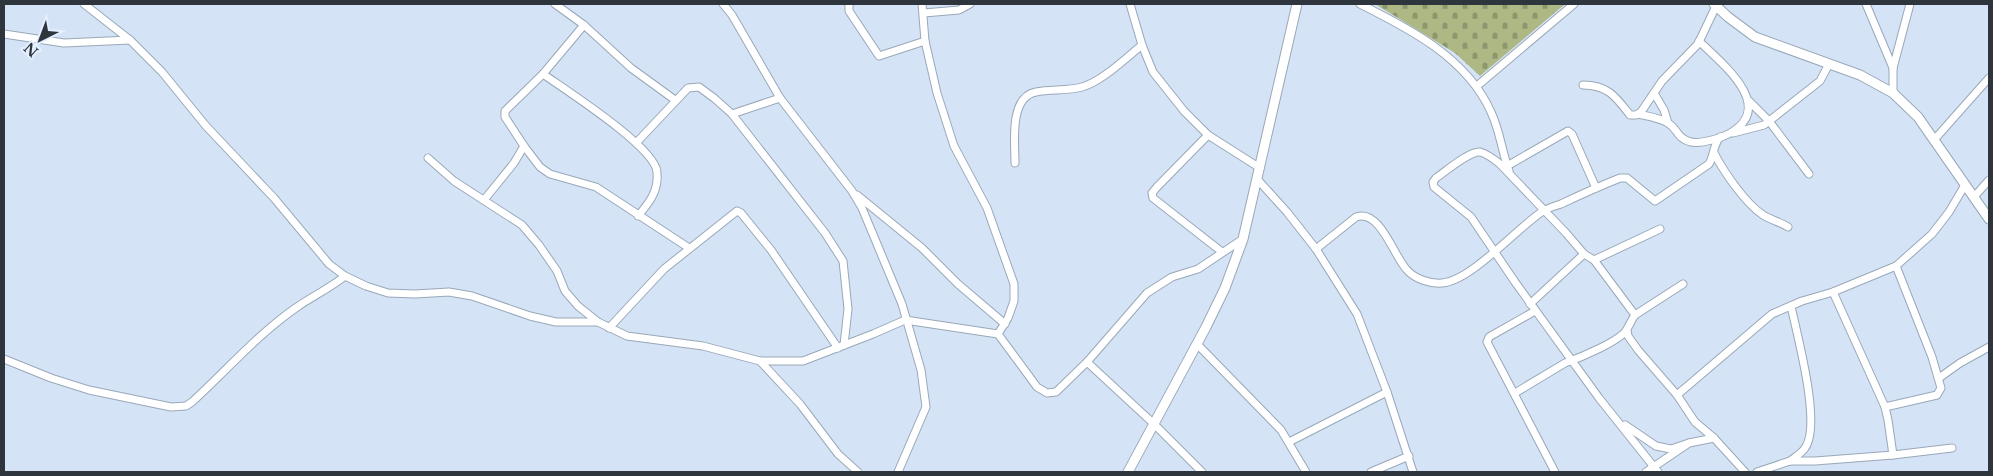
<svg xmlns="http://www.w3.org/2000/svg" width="1993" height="476" font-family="'Libre Baskerville',serif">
	<defs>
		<pattern id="cemetery-stones" width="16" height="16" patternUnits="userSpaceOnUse" patternTransform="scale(1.25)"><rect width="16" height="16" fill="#adb884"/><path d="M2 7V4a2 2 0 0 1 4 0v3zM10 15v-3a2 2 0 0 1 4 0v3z" fill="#8d966d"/></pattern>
	</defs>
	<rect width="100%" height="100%" fill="#d4e3f5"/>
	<path fill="url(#cemetery-stones)" d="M1375,4H1565L1480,76L1455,53Z"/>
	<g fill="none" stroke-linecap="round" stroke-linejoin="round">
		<defs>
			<g id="minor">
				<path d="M84,4L130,40L162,72L206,126L274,198L329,264L345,276L366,286L388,293L415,294L449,292L472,296L530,316L556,322H598"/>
				<path d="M555,4L584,25L631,68L675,100"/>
				<path d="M723,4L732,15L780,98L852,191L862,208L902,304L921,370L926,407L898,472"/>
				<path d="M849,4V11L879,56L925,41"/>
				<path d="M922,4L925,41L937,93L954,146L987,208L1014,284V301L1008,318L998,334L1037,387L1047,393L1056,392L1087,362L1154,424L1202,472"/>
				<path d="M1130,4L1142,45L1153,72L1184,111L1208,135L1260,168"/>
				<path d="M1360,4C1410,29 1467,58 1491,112C1500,131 1502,152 1509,171"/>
				<path d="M1866,4L1893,68"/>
				<path d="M924,13L959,10L970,4"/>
				<path d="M4,34L64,43L130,40"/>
				<path d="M543,74C567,91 655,147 657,172C659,191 649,203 638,216"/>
				<path d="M1583,85C1608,85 1616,97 1630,115H1636L1641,112L1662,81L1698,44L1717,4"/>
				<path d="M1477,86L1574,4"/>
				<path d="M1654,93L1664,110L1668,123"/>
				<path d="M1893,93V68L1910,4"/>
				<path d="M1748,100L1769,121L1809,174"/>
				<path d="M732,114L780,98"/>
				<path d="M1638,114C1647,116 1660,118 1668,123C1678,129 1677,139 1691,142C1702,144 1722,138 1732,132C1776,105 1720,62 1699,41"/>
				<path d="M1733,133L1764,125L1820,81L1829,64"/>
				<path d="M1208,135L1157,187L1152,193L1153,198L1222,252"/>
				<path d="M1934,140L1989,78"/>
				<path d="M637,142L688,88L699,87L714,98L732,114L825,233L843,261L848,309L844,345"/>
				<path d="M524,146L540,167L550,174L596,187L689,248"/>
				<path d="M1714,153C1724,172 1745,203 1763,215C1771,220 1780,222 1788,227"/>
				<path d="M428,158L454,181L522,225L539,245L557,271L565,291L578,306L598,322L627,336L703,346L760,361L800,404L838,454L858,472"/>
				<path d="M1015,163C1015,142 1009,97 1036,92C1051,89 1067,91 1082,87C1101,82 1126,58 1142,45"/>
				<path d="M1507,166L1568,131L1572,134L1596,188"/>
				<path d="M1258,180L1287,212L1316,249L1357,314L1387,392L1413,472"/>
				<path d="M857,195L922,248L958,284L1005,324"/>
				<path d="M1974,197L1989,180"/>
				<path d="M484,200L514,163L524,146L505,117V111L543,74L584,25"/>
				<path d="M1316,249L1356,217C1380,208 1394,257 1407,270C1415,279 1430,284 1442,283C1471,281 1517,228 1543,211C1548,208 1555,206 1561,204C1580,195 1600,186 1620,178H1627L1655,201L1709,164C1714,156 1713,145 1720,137"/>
				<path d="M1594,260L1660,229"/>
				<path d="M1833,292L1885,407L1888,420L1893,455"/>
				<path d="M1530,304L1584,254"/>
				<path d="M1535,311L1489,337L1487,342L1555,472"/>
				<path d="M1635,315L1683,284"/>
				<path d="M609,328L664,269L737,211L741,213L771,250L838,348"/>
				<path d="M1627,330L1628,336L1638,350L1677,395L1695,422L1714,438L1745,472"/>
				<path d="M1197,344L1281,430L1306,472"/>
				<path d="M4,359L51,378L89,390L171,407L186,406L192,402C227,370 258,334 297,307C313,296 330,288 345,276"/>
				<path d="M760,361H803L873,334L905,320L998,334"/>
				<path d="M1087,362L1147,293L1172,277L1198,269L1243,239"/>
				<path d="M1939,378L1960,363L1989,347"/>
				<path d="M1515,393L1565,363C1579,358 1621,341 1627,329C1630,324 1632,319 1635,315L1594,260L1584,254L1566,233L1500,164C1494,159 1487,154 1480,152C1469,151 1445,172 1436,178L1433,182L1434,187L1471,217L1515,282L1599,398L1658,472"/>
				<path d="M1677,395L1772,314L1802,301L1833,292L1896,266L1932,234L1949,212L1965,185"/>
				<path d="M1885,407L1937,395L1941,388L1932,357L1896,266"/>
				<path d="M1625,425L1656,446L1671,449L1689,443"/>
				<path d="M1289,442L1387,392"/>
				<path d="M1790,461C1795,457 1802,453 1805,448C1822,425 1797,335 1791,306"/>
				<path d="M1371,472L1409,456"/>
				<path d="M1646,472L1689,443L1714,438"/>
				<path d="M1757,472L1790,461H1815L1893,455L1952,448"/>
			</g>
			<g id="tertiary">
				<path d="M1714,4L1728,17L1755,37L1860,75L1893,93L1918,117L1989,219"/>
				<path d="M1128,472L1206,327L1225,288L1243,239L1297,4"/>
			</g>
		</defs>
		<use href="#minor" stroke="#99a8b9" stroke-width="9"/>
		<use href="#tertiary" stroke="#99a8b9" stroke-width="11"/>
		<use href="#minor" stroke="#fff" stroke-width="7"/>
		<use href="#tertiary" stroke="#fff" stroke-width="9"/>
	</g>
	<rect width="1993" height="476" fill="none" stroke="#2f353c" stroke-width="10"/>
	<g transform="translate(40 40) rotate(222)" stroke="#e4f0ff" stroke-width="4" paint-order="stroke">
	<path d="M0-4L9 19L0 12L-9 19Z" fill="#2f353c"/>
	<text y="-8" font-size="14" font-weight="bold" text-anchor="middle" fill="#2f353c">N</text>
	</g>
</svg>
